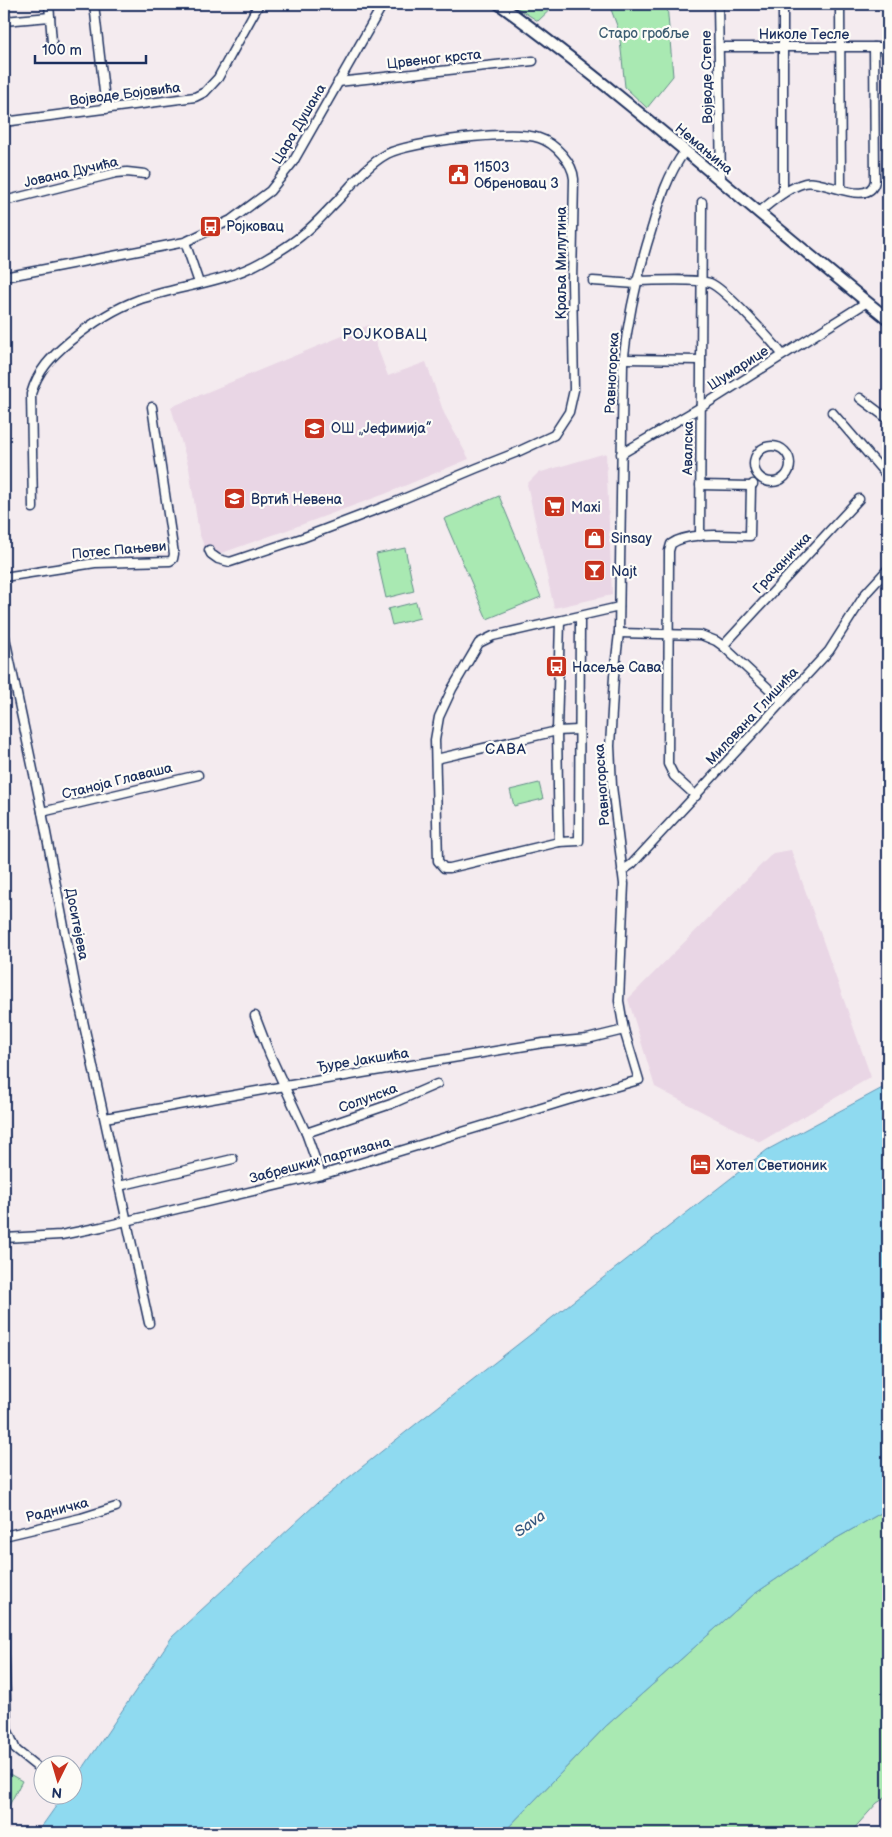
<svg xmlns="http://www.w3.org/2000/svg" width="892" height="1837" font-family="'Balsamiq Sans',sans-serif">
	<rect width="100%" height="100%" fill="#f4ebef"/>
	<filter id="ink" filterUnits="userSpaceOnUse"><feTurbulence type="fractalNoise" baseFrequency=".02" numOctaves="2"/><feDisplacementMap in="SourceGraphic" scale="10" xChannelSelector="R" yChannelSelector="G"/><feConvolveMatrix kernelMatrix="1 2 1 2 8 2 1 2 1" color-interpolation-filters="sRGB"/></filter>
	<g filter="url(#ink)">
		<g fill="#e9d6e5">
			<path d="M369,325L388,376L426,362L444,413L469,459L385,494L287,530L219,554L213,548L206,551L199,533L189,468L171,407Z"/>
			<path d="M606,453L612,595L554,608L527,484L538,473Z"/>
			<path d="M791,850L871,1077L760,1142L655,1087L628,999L773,853Z"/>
		</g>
		<g fill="#a9e9b2" stroke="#628c88">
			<path d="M511,4H556L538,21Z"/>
			<path d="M609,4H667L673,76L647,108L625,87L619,31Z"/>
			<path d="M499,496L541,597L487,619L444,519Z"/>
			<path d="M405,548L414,591L386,598L376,554Z"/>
			<path d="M416,602L420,618L392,625L388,609Z"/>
			<path d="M539,783L543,799L514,806L510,790Z"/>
			<path d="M888,1509V1796L877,1803L850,1833H503L606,1726L753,1595L835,1539Z"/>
			<path d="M4,1771L22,1781L4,1815Z"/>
		</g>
		<path fill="#8fdaf0" stroke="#6196b6" d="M888,1085V1509L835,1539L753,1595L606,1726L503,1833H37L64,1795L72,1794L73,1783L172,1637L318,1502L421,1420L767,1150Z"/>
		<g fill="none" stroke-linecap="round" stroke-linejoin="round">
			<defs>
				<g id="minor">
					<path d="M49,4L52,42"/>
					<path d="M94,4L106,109"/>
					<path d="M718,4L721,180"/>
					<path d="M783,4V193"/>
					<path d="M840,4L841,189"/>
					<path d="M4,21L50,17"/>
					<path d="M719,47H888"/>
					<path d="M338,82L533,61"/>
					<path d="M4,122L195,97L205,92L218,78L259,4"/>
					<path d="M4,201L116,173L127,172L145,174"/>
					<path d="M759,212C773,201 787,188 805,183C823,178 869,209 875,181L874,47"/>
					<path d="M185,242L199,283"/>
					<path d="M4,277L185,242L231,220L270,191L293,162L383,4"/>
					<path d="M593,281L636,284"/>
					<path d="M636,281C655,281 695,278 710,283C725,289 771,340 782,354"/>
					<path d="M624,359L701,360"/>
					<path d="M860,398L888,419"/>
					<path d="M832,412L888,477"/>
					<circle cx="772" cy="464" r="18"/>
					<path d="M621,454L701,407L867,302"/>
					<path d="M700,485L751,486L753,484"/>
					<path d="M33,508L31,394C38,370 51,357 70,341C91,324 113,309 138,300C178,286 224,283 261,262C275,254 289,246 302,235C315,225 326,212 337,201C352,185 367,165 387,154C410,142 514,129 539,138C555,143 573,163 574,179L572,281L574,390L569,412L554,435L515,453L477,468L391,504L302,538L230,562L218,559L211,554L209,550"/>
					<path d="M700,536L702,202"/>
					<path d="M4,577L95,563L170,561L173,559L174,554L152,407"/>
					<path d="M580,617L579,841L559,842L450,868H444L438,861L435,740L439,717L452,689L479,643L493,636L619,607"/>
					<path d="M4,633L42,812L75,984L149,1323"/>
					<path d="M619,633L701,635L716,641L723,646L859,499"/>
					<path d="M723,646L782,701"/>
					<path d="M436,759L557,731L578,730"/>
					<path d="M696,796L674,776L668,764L669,551L671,544C689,531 728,536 750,536L751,486"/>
					<path d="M42,812L198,775"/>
					<path d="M559,842L557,731L560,621"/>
					<path d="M622,871L632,864L829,651L866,593L888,569"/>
					<path d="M255,1016L270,1055L306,1133L321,1175"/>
					<path d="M105,1118L285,1086L543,1043L587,1039L624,1030"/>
					<path d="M306,1133L391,1104L437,1084"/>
					<path d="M119,1186L233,1159"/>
					<path d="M4,1238L61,1235L101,1227L321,1175L568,1100L639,1080L624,1030L619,1001L624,884L612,786L610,746L614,676L619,633L623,363C628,317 638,272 652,228C660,200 668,174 685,151"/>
					<path d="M4,1536L81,1518L116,1507"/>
					<path d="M4,1639L7,1729L16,1750L36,1766"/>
				</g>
				<path id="tertiary" d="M499,4C634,102 758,215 888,319"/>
			</defs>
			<use href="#minor" stroke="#1b2f5e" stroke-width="11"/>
			<use href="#tertiary" stroke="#1b2f5e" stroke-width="14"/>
			<use href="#minor" stroke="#fdfcf7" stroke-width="8"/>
			<use href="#tertiary" stroke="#fdfcf7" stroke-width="10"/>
		</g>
	</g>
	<defs>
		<symbol id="civic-square" viewBox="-11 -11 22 22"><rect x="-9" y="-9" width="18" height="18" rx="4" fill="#c8321e" stroke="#fdfcf7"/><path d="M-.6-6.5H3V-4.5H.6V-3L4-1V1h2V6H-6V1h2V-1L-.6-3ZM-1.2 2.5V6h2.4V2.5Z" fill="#fff"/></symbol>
		<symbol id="bus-square" viewBox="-11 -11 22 22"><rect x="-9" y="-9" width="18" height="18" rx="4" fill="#c8321e" stroke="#fdfcf7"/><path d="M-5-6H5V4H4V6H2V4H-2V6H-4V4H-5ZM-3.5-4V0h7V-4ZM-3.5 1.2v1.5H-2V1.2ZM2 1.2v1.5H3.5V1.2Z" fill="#fff"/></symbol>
		<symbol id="school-square" viewBox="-11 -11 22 22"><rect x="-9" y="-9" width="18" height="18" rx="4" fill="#c8321e" stroke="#fdfcf7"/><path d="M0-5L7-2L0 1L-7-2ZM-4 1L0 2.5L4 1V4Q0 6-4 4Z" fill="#fff"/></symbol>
		<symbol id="supermarket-square" viewBox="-11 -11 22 22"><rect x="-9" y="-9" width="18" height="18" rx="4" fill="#c8321e" stroke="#fdfcf7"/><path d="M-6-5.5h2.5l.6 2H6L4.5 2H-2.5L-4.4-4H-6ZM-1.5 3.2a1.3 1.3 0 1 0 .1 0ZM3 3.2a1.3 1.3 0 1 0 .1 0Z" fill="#fff"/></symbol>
		<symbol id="shop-square" viewBox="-11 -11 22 22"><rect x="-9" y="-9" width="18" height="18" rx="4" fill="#c8321e" stroke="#fdfcf7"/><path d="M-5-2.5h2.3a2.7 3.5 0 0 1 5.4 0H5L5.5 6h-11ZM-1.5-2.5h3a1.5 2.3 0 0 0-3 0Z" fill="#fff"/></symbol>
		<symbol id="bar-square" viewBox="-11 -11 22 22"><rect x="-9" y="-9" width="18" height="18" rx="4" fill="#c8321e" stroke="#fdfcf7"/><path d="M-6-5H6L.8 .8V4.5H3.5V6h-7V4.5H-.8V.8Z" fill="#fff"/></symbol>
		<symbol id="hotel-square" viewBox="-11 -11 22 22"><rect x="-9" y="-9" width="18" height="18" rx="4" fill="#c8321e" stroke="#fdfcf7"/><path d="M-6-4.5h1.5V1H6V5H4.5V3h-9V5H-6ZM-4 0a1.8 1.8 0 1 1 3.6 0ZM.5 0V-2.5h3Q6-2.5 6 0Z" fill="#fff"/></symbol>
	</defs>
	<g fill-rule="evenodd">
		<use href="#civic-square" x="446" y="162" width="25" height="25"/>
		<use href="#bus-square" x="198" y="214" width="25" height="25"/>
		<use href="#school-square" x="302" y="416" width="25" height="25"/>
		<use href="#school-square" x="222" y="486" width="25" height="25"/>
		<use href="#supermarket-square" x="542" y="494" width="25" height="25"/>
		<use href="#shop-square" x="582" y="526" width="25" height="25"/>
		<use href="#bar-square" x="582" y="558" width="25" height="25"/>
		<use href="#bus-square" x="544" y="654" width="25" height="25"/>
		<use href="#hotel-square" x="688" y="1152" width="25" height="25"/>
	</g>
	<g text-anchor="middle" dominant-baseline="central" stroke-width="4.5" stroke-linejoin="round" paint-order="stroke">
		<g font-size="14" fill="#3e5e73" stroke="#fdfcf7">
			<text x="644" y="33">Старо гробље</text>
		</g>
		<g font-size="14" fill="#1b2f5e" stroke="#fdfcf7">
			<text x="804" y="34">Николе Тесле</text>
			<text transform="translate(434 59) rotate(-6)">Црвеног крста</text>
			<text transform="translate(707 77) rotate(-91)">Војводе Степе</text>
			<text transform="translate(125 94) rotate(-7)">Војводе Бојовића</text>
			<text transform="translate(299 124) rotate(-59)">Цара Душана</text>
			<text transform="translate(704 149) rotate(40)">Немањина</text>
			<text transform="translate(71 172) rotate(-13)">Јована Дучића</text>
			<text transform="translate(561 263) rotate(-90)">Краља Милутина</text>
			<text transform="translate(738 368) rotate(-33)">Шумарице</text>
			<text transform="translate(612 373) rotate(-87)">Равногорска</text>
			<text transform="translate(688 448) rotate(-89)">Авалска</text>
			<text transform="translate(119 550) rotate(-5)">Потес Пањеви</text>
			<text transform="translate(782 563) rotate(-47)">Грачаничка</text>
			<text transform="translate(752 716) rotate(-47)">Милована Глишића</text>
			<text transform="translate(117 781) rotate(-14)">Станоја Главаша</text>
			<text transform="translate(602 785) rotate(-94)">Равногорска</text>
			<text transform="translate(77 924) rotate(79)">Доситејева</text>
			<text transform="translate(363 1060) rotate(-9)">Ђуре Јакшића</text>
			<text transform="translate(368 1098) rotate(-20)">Солунска</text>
			<text transform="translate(320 1160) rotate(-15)">Забрешких партизана</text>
			<text transform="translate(57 1510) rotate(-14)">Радничка</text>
		</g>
		<g font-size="14" fill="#1b2f5e" stroke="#fdfcf7" text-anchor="start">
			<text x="474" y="167">11503<tspan x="474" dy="16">Обреновац 3</tspan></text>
			<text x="226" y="226">Ројковац</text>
			<text x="331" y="428">ОШ „Јефимија”</text>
			<text x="251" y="499">Вртић Невена</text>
			<text x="571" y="507">Maxi</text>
			<text x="611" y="538">Sinsay</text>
			<text x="611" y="571">Najt</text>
			<text x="572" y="667">Насеље Сава</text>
			<text x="716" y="1165">Хотел Светионик</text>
		</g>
		<g font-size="15" letter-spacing="1" fill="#1b2f5e" stroke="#fdfcf7">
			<text x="385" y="334">РОЈКОВАЦ</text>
			<text x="506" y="749">САВА</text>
		</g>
		<g font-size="15" font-style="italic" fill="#385a82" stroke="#fdfcf7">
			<text transform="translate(530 1524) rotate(-36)">Sava</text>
		</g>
	</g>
	<rect width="892" height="1837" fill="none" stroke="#fdfcf7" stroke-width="20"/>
	<rect x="10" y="10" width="872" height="1817" fill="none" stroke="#1b2f5e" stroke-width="2" filter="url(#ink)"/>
	<g transform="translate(58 1780) rotate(185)"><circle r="24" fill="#fdfcf7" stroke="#a3aaba"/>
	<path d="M0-4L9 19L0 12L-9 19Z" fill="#c8321e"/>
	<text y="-8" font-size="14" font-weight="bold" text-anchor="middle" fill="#1b2f5e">N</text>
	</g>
	<path d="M35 55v8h111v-8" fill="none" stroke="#1b2f5e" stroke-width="2.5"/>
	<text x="42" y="55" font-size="15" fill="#1b2f5e" stroke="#fdfcf7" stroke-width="4" paint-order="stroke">100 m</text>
</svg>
